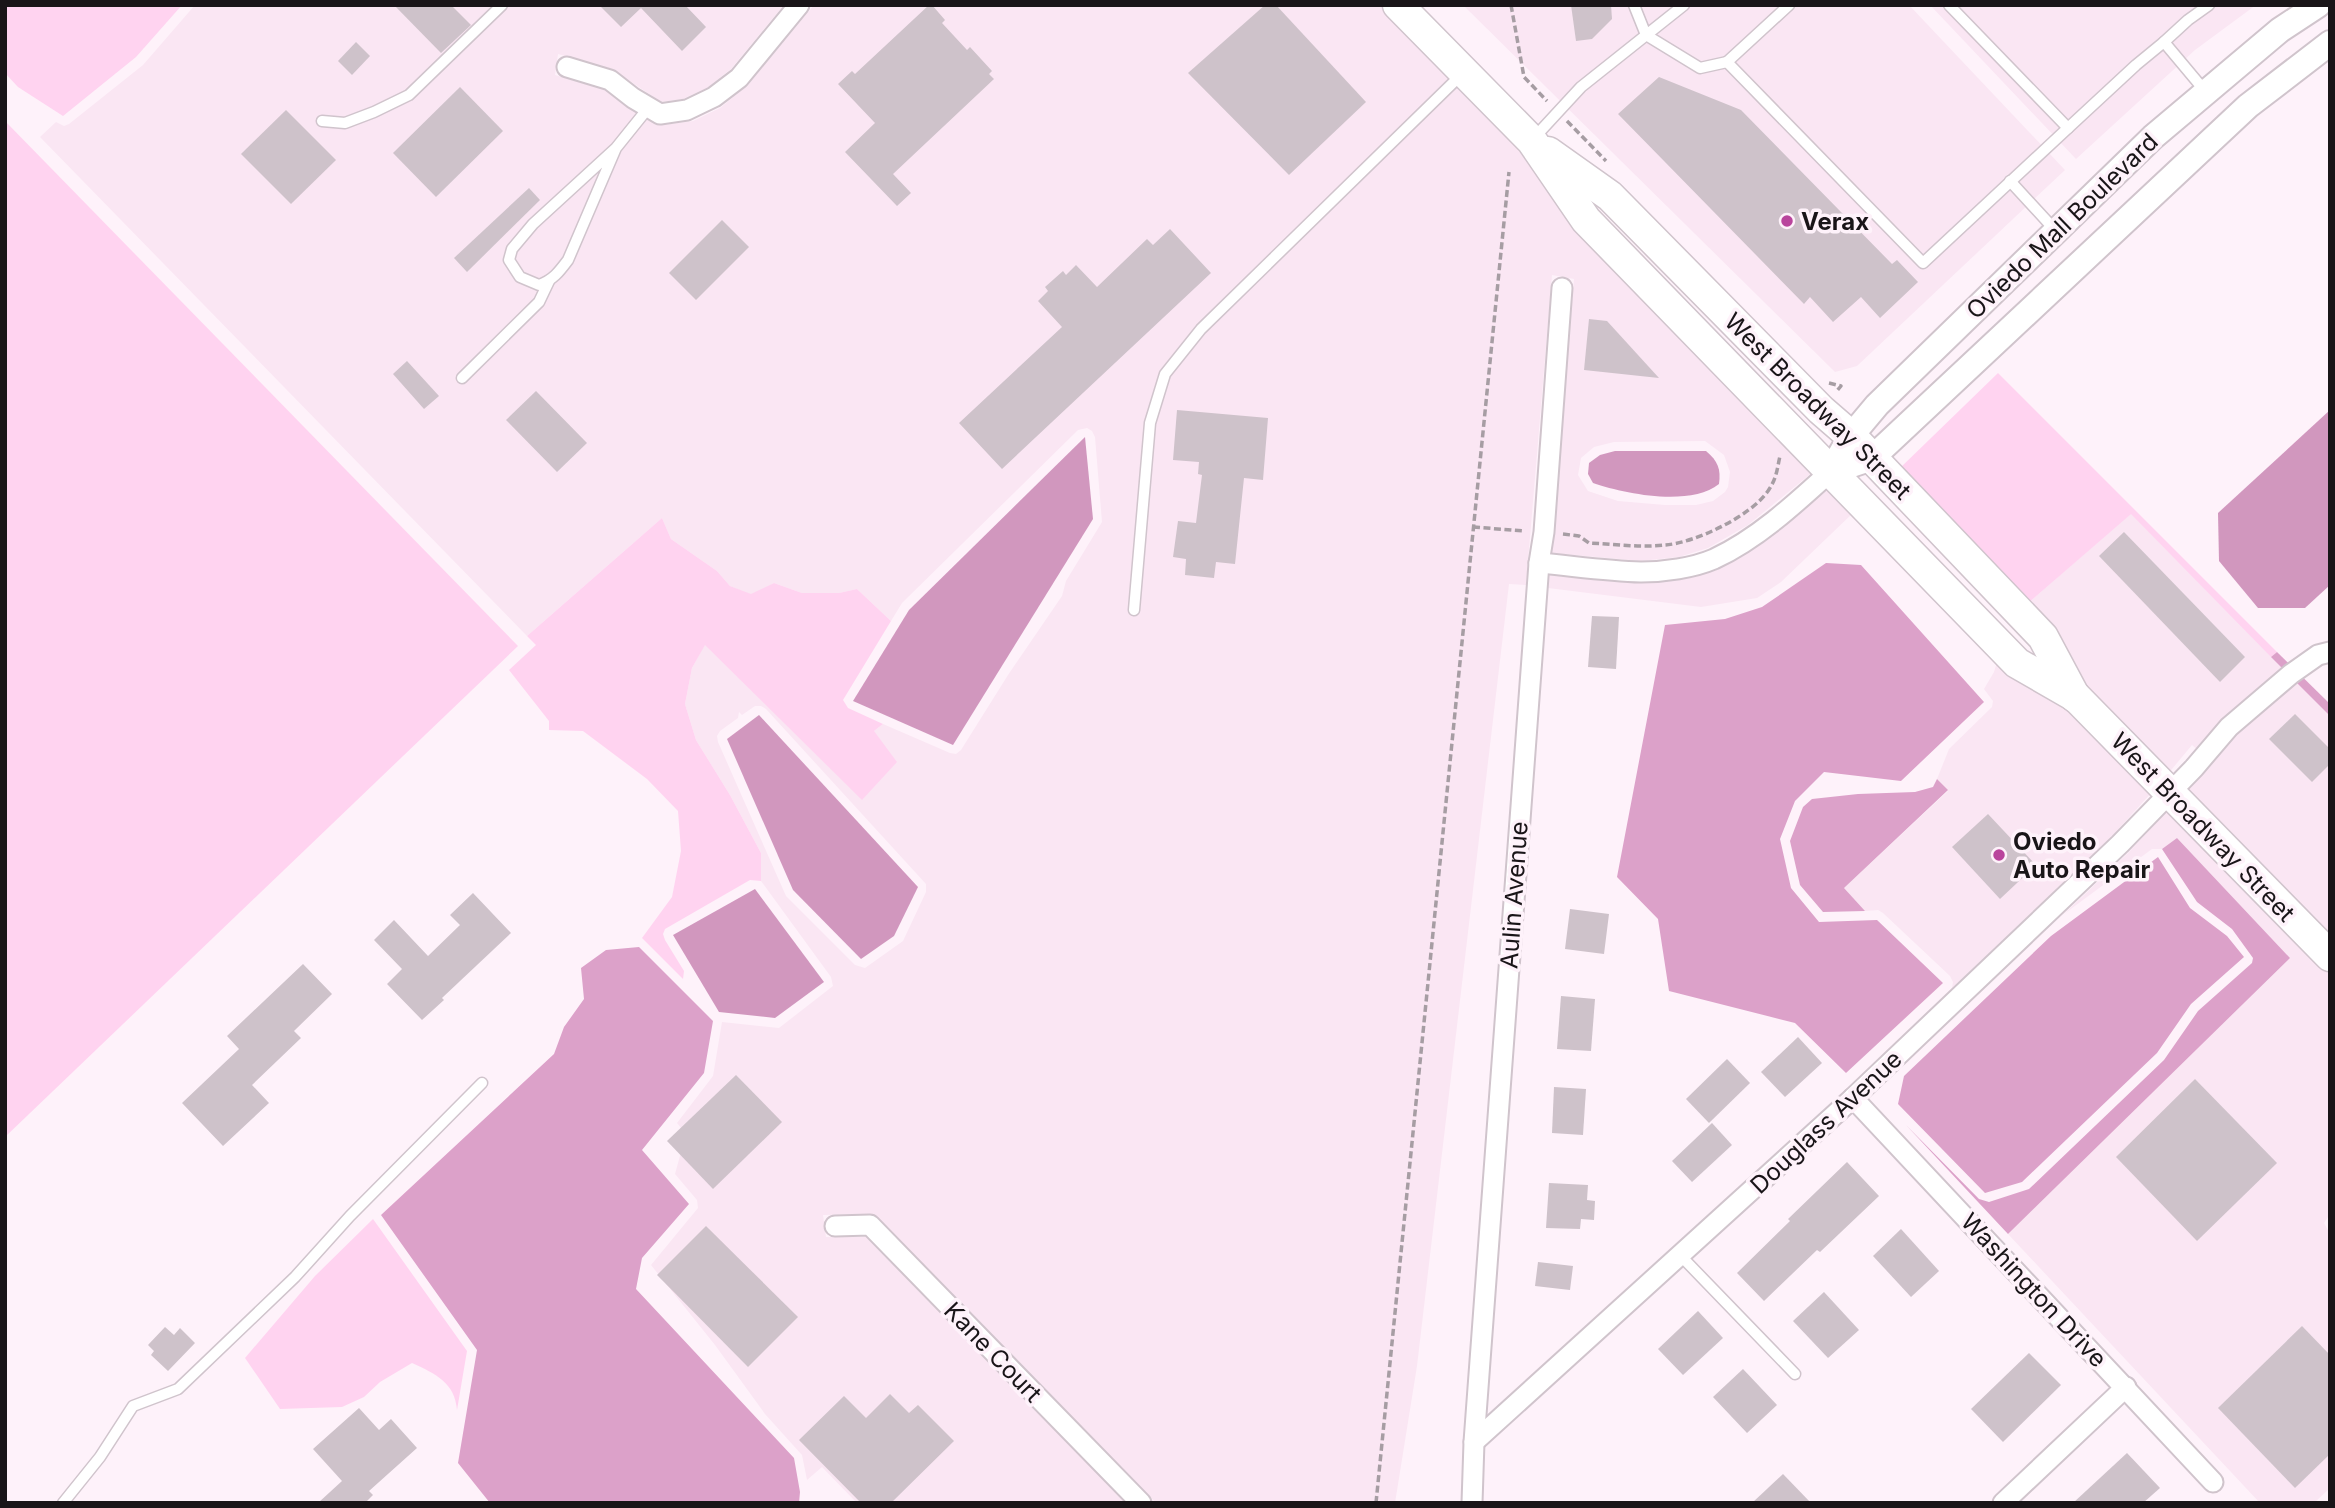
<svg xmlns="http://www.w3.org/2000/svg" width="2335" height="1508" font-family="Inter,sans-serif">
	<rect width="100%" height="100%" fill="#fef2fa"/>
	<g fill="#fae6f3" fill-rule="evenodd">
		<path d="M195,5H784L731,69L707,88L683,99L661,102L612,69L558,54L555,75L606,90L628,107L655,123L663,125L693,121L720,108L748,85L814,5H1384L1517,141L1814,471L1748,525L1708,548L1679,557L1641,561L1551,553L1574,279L1552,275L1526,585L1509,584L1417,1366L1395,1503H1156L877,1218L868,1214L823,1215L826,1237H866L1127,1503H857L822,1467L807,1480L802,1455L765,1414L715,1345L651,1265L698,1208L697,1200L675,1174L686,1134L677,1123L713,1076L722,1022L779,1028L833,986L831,977L761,881V853L730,795L696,740L685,704L692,668L705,644L862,799L874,731L883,724L950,753L956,754L961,750L1008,675L1062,596L1066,581L1102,522L1095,437L1092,431L1087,428L1078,430L902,603L891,621L857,589L839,593H802L774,583L751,595L730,586L717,571L671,539L662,518L527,636L40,137L56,122L64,126L69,124L143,65ZM1705,441L1724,455L1730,472L1728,487L1725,492L1713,501L1696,505H1665L1618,501L1588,491L1578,475L1581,458L1594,447L1614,442ZM755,706H761L766,709L926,884V892L903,941L865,968L855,965L786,896L718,742L717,736L720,731L738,718L739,712L742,715Z"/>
		<path d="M1463,5H1909L2065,170L1857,366L1835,372Z"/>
		<path d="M1930,5H2256L2195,50L2076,159Z"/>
		<path d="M1830,488L1854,512L1781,582L1757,598L1701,607L1548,588L1549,575L1645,583L1685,579L1717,570L1762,544Z"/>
		<path d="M2131,513L2330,716V941L2184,792L2209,760L2192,745L2167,775L2089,696L2026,605Z"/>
		<path d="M1998,659L2068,705L2153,791L2112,836L1952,988L1953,982L1950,976L1883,913L1878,910L1865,911L1844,888L1948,791L1937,779L1949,749L1992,707L1993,701L1984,689L1994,672Z"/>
		<path d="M2170,808L2330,971V1214L2324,1223L2330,1234V1488L2314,1503H2260L2008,1234L2290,958L2177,838L2162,849H2152L2064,914L2128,853Z"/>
	</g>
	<g fill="#ffd3f0">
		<path d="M5,5H182L136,57L63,116L18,87L5,73Z"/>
		<path d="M5,121L518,646L5,1137Z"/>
		<path d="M1998,373L2277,652L2271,657L2131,514L2026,605L1898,470Z"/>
		<path d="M662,518L671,539L717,571L730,586L751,594L774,583L802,593H839L857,589L891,621L843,700L848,708L883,724L874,731L897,762L862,800L705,645L692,668L685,704L696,740L730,795L761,853V881L750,880L665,929L663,934L665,940L684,971L683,979L642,938L672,897L681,851L678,811L647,779L583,731L549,730V721L509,670L536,645L527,636Z"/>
		<path d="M373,1219L467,1351L457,1410C455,1383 436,1374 412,1363L380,1382L364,1397L342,1407L280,1409L245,1358L315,1276Z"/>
	</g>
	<g fill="#dca1c9">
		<path d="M1826,563L1861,565L1984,702L1901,781L1824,772L1795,801L1780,839L1791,888L1819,922L1877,920L1943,983L1846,1073L1795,1023L1669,991L1658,919L1617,877L1665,625L1725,619L1762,607Z"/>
		<path d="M2277,652L2330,704V716L2271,657Z"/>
		<path d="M1937,779L1948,790L1844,888L1865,911L1823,912L1800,885L1790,841L1803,807L1812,799L1858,794L1915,792L1933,787Z"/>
		<path d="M2177,838L2290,958L2008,1234L1906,1125L1979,1199L1989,1202L2029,1189L2164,1060L2198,1011L2252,963L2253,958L2232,929L2197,902L2162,849Z"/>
		<path d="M2158,857L2190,908L2227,936L2244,957L2191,1004L2157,1053L2022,1182L1985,1193L1898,1104L1904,1076L2051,936Z"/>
		<path d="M639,947L713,1021L704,1073L642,1150L689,1204L642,1258L636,1289L794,1458L800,1492L799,1503H490L458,1463L477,1350L381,1215L554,1054L564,1027L584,999L581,968L606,950Z"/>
	</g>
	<g fill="#d197be">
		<path d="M2330,410V585L2305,608H2258L2219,561L2218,513Z"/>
		<path d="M1085,437L1093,519L953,745L853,701L909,610Z"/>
		<path d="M1615,451H1706C1718,461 1721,469 1719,484C1690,507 1625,494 1593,483L1588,474L1589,463L1600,455Z"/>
		<path d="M759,715L918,887L894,936L861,959L793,890L727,739Z"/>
		<path d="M755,889L824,982L775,1018L719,1012L673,935Z"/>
	</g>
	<g fill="#cec2ca">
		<path d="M394,5H451L471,25L441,53Z"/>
		<path d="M599,5H685L706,27L682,51L641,8L621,27Z"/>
		<path d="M929,5H932L945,20L942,23L967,50L970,47L992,71L989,74L994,79L893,174L911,193L897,206L845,152L875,123L838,84L852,71L855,74Z"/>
		<path d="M1265,5H1276L1366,102L1289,175L1188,73Z"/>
		<path d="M1571,5H1611L1612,19L1592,39L1576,41Z"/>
		<path d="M356,42L370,56L352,75L338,61Z"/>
		<path d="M1659,77L1741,110L1892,264L1897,260L1918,282L1880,318L1861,297L1833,322L1810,297L1804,304L1618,114Z"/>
		<path d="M460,87L503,131L436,197L393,153Z"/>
		<path d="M286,110L336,160L291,204L241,154Z"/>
		<path d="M529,188L540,200L467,272L454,258Z"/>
		<path d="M722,220L749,247L696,300L669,273Z"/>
		<path d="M1170,229L1211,273L1002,469L959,423L1062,327L1038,301L1048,291L1045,287L1063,271L1066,275L1076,265L1097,287L1147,239L1153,245Z"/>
		<path d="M1589,319L1607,321L1659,378L1584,370Z"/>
		<path d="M407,361L439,396L424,409L393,374Z"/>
		<path d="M536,391L587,443L557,472L506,420Z"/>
		<path d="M1177,410L1268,418L1263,480L1244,478L1235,564L1216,562L1214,578L1185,575L1186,559L1173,557L1178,521L1196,523L1202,475L1198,474L1199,462L1173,460Z"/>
		<path d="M2124,532L2245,657L2220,682L2099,556Z"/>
		<path d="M1592,616L1619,617L1616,669L1588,667Z"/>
		<path d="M2295,714L2330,749V764L2312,782L2269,739Z"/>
		<path d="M1988,814L2036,865L2000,899L1952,847Z"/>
		<path d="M473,893L511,933L442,998L444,1000L422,1020L387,984L402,969L374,940L394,920L428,956L460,925L450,915Z"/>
		<path d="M1570,909L1609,914L1604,954L1565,949Z"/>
		<path d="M303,964L332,994L294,1031L301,1038L252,1085L269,1103L223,1146L182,1103L239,1049L227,1036Z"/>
		<path d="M1561,996L1595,999L1591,1051L1557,1049Z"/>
		<path d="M1798,1037L1822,1063L1785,1097L1761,1072Z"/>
		<path d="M1727,1059L1750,1083L1709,1123L1686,1099Z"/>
		<path d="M736,1075L782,1122L713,1189L667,1141Z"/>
		<path d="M2195,1079L2277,1163L2197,1241L2116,1157Z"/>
		<path d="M1554,1087L1586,1089L1583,1135L1552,1133Z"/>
		<path d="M1712,1123L1732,1145L1692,1182L1672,1161Z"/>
		<path d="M1847,1162L1879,1196L1820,1252L1817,1250L1764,1301L1737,1273L1790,1221L1788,1219Z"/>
		<path d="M1549,1183L1588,1185L1587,1200L1595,1201L1594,1220L1581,1219L1580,1229L1546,1228Z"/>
		<path d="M706,1226L798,1317L748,1367L657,1275Z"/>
		<path d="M1901,1229L1939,1271L1911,1297L1873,1256Z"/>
		<path d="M1538,1262L1573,1266L1570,1290L1535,1286Z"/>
		<path d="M1824,1292L1859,1330L1828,1358L1793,1321Z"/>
		<path d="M1698,1311L1723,1338L1683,1375L1658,1349Z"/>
		<path d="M2302,1326L2330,1355V1454L2295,1488L2218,1408Z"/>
		<path d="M165,1327L174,1335L180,1328L195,1343L168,1371L151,1355L154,1351L148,1345Z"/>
		<path d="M2029,1353L2061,1385L2003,1442L1971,1409Z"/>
		<path d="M1743,1369L1777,1405L1747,1433L1713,1397Z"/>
		<path d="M890,1394L909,1413L918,1405L954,1441L891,1503H861L799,1440L844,1396L866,1418Z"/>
		<path d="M359,1408L379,1430L391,1419L417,1448L369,1491L373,1495L365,1503H318L342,1481L313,1449Z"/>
		<path d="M2127,1453L2160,1488L2143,1503H2073Z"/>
		<path d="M1783,1474L1811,1503H1752Z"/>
	</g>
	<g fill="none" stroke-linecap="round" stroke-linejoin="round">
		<defs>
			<g id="service">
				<path d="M1634,5L1646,35L1700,68L1727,62"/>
				<path d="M1789,5L1727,62L1923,263L2068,128"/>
				<path d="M1949,5L2068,128L2136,65L2164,42"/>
				<path d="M2205,91L2164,42L2188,20L2209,5"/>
				<path d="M322,121L345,123L374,112L409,95L502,5"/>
				<path d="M1533,139L1581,87L1684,5"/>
				<path d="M616,148L568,260C559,272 553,280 539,285L520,277L509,260L512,249L533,224L616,148L649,107"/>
				<path d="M2010,181L2055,230"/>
				<path d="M462,378L539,302L549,281"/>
				<path d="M1134,610L1150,423L1165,374L1201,329L1461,75"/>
				<path d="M1680,1255L1795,1374"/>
				<path d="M63,1503L100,1457L133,1406L178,1389L295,1277L350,1216L482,1083"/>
			</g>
			<g id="minor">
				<path d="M567,67L610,80L633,98L660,114L687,110L714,97L739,78L799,5"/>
				<path d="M1539,563C1573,566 1607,571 1641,572C1664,572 1693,568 1714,559C1757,539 1795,504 1830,472"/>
				<path d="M1853,1098L2213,1482"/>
				<path d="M835,1226L870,1225L1141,1503"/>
				<path d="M1474,1442L1853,1098L2120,844L2194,768L2229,727L2291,674L2318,655L2330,652"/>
				<path d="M1472,1503L1474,1442L1539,563L1544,532L1562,288"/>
				<path d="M2003,1503L2126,1387"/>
			</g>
			<g id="tertiary">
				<path d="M1830,472L1851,436L1877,405L2153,137L2280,30L2318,5"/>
				<path d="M1830,472L1872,458L2248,106L2330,43"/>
			</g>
			<g id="primary">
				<path d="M1398,5L1532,141L1586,220L2017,663L2076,697L2330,956"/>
				<path d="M1548,152L1610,196L1821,410L1851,436L2043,637L2075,697"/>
			</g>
		</defs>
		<use href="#service" stroke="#d0c4cc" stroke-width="13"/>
		<use href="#minor" stroke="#d0c4cc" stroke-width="23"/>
		<use href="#tertiary" stroke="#d0c4cc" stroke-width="28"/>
		<use href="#primary" stroke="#d0c4cc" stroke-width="33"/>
		<g stroke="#a69da3" stroke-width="3.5" stroke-dasharray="7 3.5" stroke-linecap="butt">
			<path d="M1511,5L1524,77L1547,101"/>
			<path d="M1567,121L1606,161"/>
			<path d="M1829,383L1841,386L1836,392"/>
			<path d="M1473,527L1524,531"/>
			<path d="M1563,534L1579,536L1589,543C1614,544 1640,548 1665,545C1695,543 1751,516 1768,491C1777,478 1777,469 1780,456"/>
			<path d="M1376,1503L1509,172"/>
		</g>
		<use href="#service" stroke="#fff" stroke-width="10"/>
		<use href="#minor" stroke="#fff" stroke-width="19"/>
		<use href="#tertiary" stroke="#fff" stroke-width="24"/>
		<use href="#primary" stroke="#fff" stroke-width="30"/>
	</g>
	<g fill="#b9449c" stroke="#fef2fa" stroke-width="2.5">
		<circle cx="1787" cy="221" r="7"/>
		<circle cx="1999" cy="855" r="7"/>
	</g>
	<g text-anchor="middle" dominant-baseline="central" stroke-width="7" stroke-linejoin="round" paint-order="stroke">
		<g font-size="24" font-weight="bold" fill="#191518" stroke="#fef2fa" text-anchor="start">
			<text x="1801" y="221">Verax</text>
			<text x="2013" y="841">Oviedo<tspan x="2013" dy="28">Auto Repair</tspan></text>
		</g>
		<g font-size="24" fill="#191518" stroke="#fef2fa">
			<text transform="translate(2062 226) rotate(-44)">Oviedo Mall Boulevard</text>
			<text transform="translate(1818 406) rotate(45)">West Broadway Street</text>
			<text transform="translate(2203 827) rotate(46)">West Broadway Street</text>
			<text transform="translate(1514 895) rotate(-86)">Aulin Avenue</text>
			<text transform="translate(1826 1122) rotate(-43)">Douglass Avenue</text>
			<text transform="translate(2034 1290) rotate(47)">Washington Drive</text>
			<text transform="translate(993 1352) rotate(46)">Kane Court</text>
		</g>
	</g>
	<rect width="2335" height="1508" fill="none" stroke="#191518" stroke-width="14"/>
</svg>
